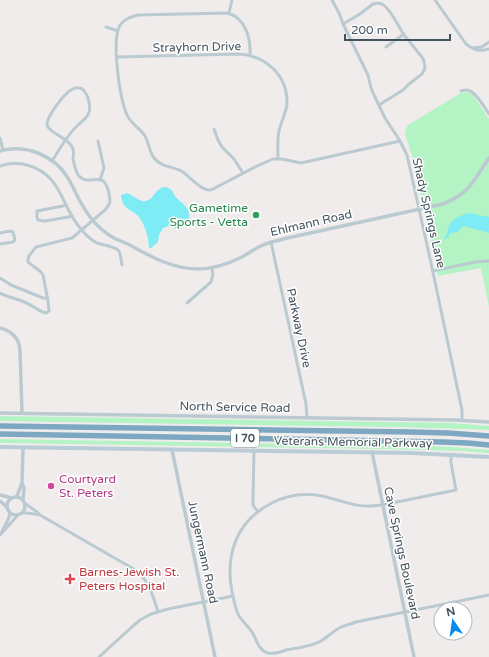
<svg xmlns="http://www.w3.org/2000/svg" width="489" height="657" font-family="'Varela Round',sans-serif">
	<rect width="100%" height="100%" fill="#f0ecec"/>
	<g fill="#b4f3c4">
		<path d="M465,92L470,93L473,95L489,119V307L481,268L438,276L414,162L405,134L406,129L408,125L461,93Z"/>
		<path d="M0,416L451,423L489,426V430L463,429L393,427L0,421Z"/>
		<path d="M0,439L426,446L452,447L489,450V453L462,451L382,449L7,443H0Z"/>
	</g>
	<g fill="#7decf5">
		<path d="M166,187L172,190C176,204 192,202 189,222L182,223L179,230C172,227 171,225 163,228L159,235L158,242L151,248H149C149,238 145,225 139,217C132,209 122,210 121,195L127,193C132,195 136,199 142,201C154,203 154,187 166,187Z"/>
		<path d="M469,213L489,217V233L464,226L462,227L458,232L450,233L448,238L444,239V238C447,235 447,233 448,229C451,218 459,216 469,213Z"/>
	</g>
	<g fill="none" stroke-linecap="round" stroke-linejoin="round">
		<g stroke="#bbcad1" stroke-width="3">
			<path d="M332,0L339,13L343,24L368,75L371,88L374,95L385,118L400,141L407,155L431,263L462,410V420"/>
			<path d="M435,0L466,44C474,50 479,52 489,49"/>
			<path d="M229,13L232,0"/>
			<path d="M343,24L360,14L373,4C376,3 379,3 382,4C391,9 398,26 404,35C410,42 416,50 422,57L424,61L425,68L422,74L409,84L403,90L379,105"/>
			<path d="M106,27L118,31"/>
			<path d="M386,47L404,34"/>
			<path d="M473,48L482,47L489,42"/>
			<path d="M250,55C251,38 245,17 227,13L138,15C131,17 124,19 120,25C111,41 120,99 127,115C131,124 140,128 145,136C149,143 149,151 154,158C162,168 174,166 183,172C191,178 202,191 211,190L257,166L273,159H282L301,163L400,141"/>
			<path d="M117,57L238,54C265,55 288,75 287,104C286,113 281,122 279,131C277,140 278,150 278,159"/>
			<path d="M461,91C464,90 467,89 470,91C477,94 485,108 489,114"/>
			<path d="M214,129L218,140L222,147L234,159L243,173"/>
			<path d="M0,138L3,150"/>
			<path d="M98,141L104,168L100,180"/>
			<path d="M0,166C9,163 18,163 27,165C63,175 60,206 81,229C85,234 91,240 97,243C103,245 113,246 118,250C121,253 121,260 122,265"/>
			<path d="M66,205L63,206L37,211V217L38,220L45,221L68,217L72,216"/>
			<path d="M0,233L10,231L13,232L15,240L13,242L0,244"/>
			<path d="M271,242L306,404L307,418"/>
			<path d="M433,271L475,262L489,261"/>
			<path d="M0,278L11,285L43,298H48"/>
			<path d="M0,293C7,297 15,298 22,301C31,304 38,311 46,313L49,311L48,301L43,275L41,272L28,262V259L29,256L36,247L72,238L105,210C110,204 111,202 109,194C104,167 90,188 79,176C76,173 74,164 73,159C73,155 75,151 72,147C68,138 53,135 47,126C47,123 47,122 48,120C49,116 52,112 54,109C59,102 71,83 82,89C88,93 91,106 89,112C88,118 82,121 77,126C67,135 60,149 52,161"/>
			<path d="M187,303L211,282L213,274L212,268"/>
			<path d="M254,450L253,498V505L258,512"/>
			<path d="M451,454V463L456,490C438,494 420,497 402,501C390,503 378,507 366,506C351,506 337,499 322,496C305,493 287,495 272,503C236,521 225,555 232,592C234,600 235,609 239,616C243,622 248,626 252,632C257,640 258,650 268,653C274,654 281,652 286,650C297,648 309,647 319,642C327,638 333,631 341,627C346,625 351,624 356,622L489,595"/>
			<path d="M26,504L37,512L40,515L132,568C149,579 152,593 158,612"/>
			<path d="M22,513H28L40,515"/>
			<path d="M1,533C5,524 9,522 10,512"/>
			<path d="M0,535L18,515"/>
			<path d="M99,657L134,625L140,620L151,614L168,609L233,596"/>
		</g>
		<g stroke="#bbcad1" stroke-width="3.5">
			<path d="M0,151C26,144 54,155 68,178C76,192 81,206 91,218C97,226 105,233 114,238C118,240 123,242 128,244C149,256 173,269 198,269C214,269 228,264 242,257C249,253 256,248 263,245C270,242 277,241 283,239L443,204C470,193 474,180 489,158"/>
			<path d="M0,328C11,331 19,338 20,350L22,413"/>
			<path d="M0,413L455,420L489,422"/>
			<path d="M23,448L22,483L24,488L23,500"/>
			<path d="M172,450L215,657"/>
			<path d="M372,452L414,657"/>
			<path d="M0,495L12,498"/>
			<path d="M17,496L22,483"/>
			<circle cx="16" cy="506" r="9"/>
			<path d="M0,501L7,507"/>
		</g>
		<path stroke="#baccd6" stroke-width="4" d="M0,447L412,453L489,457"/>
		<g stroke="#7ea8c1" stroke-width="5.5">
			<path d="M0,426L410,432L448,433L489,436"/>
			<path d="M0,434L443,442L468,443L489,445"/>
		</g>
	</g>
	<circle fill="#2e9e5b" stroke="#fff" stroke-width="1.5" cx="256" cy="215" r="4"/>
	<circle fill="#d1479c" stroke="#fff" stroke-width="1.5" cx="51" cy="486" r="4"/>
	<path fill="#e0444e" stroke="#fff" stroke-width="1.5" d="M68 573h4v4h4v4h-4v4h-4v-4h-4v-4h4z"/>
	<g text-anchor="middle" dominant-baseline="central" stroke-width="3" stroke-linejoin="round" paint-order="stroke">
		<rect fill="#fff" stroke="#7b878d" stroke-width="1" x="231" y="429" width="28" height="18" rx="3"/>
		<g font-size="11" font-weight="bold" fill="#43535c">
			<text x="245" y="438">I 70</text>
		</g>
		<g font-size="12" fill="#43535c" stroke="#fff">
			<text transform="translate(197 47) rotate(-1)">Strayhorn Drive</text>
			<text transform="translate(429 213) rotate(77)">Shady Springs Lane</text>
			<text transform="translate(311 223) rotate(-13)">Ehlmann Road</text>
			<text transform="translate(299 328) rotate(78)">Parkway Drive</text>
			<text transform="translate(235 407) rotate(1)">North Service Road</text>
			<text transform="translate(353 442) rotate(1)">Veterans Memorial Parkway</text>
			<text transform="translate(203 552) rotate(78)">Jungermann Road</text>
			<text transform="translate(402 553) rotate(78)">Cave Springs Boulevard</text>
		</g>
		<g font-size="12" fill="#27864d" stroke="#fff" text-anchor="end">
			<text x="248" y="208">Gametime<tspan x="248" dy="14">Sports - Vetta</tspan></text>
		</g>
		<g font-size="12" fill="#b23c85" stroke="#fff" text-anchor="start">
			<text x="59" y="479">Courtyard<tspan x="59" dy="14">St. Peters</tspan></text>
		</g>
		<g font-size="12" fill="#be3a42" stroke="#fff" text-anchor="start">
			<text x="79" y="572">Barnes-Jewish St.<tspan x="79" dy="14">Peters Hospital</tspan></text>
		</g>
	</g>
	<g transform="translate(453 621) rotate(347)"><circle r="19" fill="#ffffff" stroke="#b4babe"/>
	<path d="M0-3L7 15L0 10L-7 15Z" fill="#068cef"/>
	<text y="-6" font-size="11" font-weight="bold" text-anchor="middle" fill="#43535c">N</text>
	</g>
	<path d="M345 34v6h105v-6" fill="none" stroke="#43535c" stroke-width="2"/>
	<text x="351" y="34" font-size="12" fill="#43535c" stroke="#ffffff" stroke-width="3" paint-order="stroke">200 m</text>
</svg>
